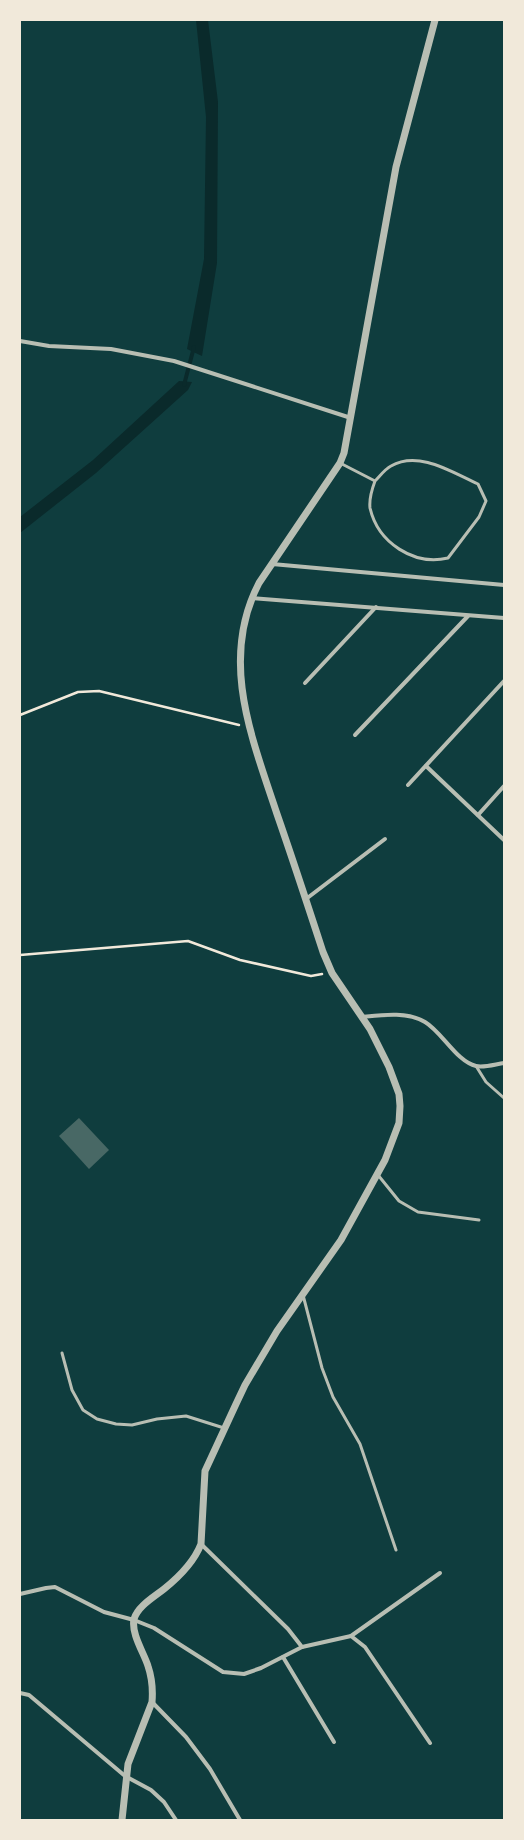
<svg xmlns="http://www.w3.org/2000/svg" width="524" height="1840" font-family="Overpass,sans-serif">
	<rect width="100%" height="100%" fill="#0f3d3e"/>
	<g fill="#0a2a2b">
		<path d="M196,20H208L218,102L217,263L202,356L187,349L204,259L206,117Z"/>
		<path d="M179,381L192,382L188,390L96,473L20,533V517L93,460Z"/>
	</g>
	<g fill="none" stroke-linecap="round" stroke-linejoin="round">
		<path stroke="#0a2a2b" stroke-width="4" d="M184,385L194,347"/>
	</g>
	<path fill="#486865" d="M79,1118L109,1150L89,1169L59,1136Z"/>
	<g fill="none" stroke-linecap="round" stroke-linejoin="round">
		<g stroke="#f1e9da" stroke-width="2.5">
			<path d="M20,715L78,692L99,691L239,725"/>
			<path d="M20,955L188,941L240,960L311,976L322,974"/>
		</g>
		<g stroke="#b8beb3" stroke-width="3">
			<path d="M340,463L375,481C380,476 385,469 391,466C419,450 453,473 478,484L486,501L479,517L448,558C414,566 378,543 370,508C369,499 372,489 375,481"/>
			<path d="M476,1066L486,1082L504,1098"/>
			<path d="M378,1175L399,1201L418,1212L479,1220"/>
			<path d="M303,1295L322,1368L333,1397L360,1444L396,1550"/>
			<path d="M62,1353L72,1390L83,1410L97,1419L116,1424L132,1425L157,1419L186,1416L224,1428"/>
		</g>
		<g stroke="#b8beb3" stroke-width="4">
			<path d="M20,341L49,346L111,349L174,361L351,418"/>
			<path d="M272,564L504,585"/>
			<path d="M251,598L504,618"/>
			<path d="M305,683L376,607"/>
			<path d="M355,735L468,616"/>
			<path d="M426,766L504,840"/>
			<path d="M408,785L504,681"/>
			<path d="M478,815L504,786"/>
			<path d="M306,899L385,839"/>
			<path d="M362,1017C381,1015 407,1011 425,1022C442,1032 457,1062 476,1066C484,1068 496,1064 504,1063"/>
			<path d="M201,1544L288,1629L302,1647L351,1636L365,1647L430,1743"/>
			<path d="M20,1594L46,1588L55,1587L104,1612L134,1620L154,1628L223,1672L244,1674L261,1668L302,1647"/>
			<path d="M351,1636L440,1573"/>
			<path d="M283,1657L334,1742"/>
			<path d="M20,1693L29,1695L125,1776L151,1790L164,1802L176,1820"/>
			<path d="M152,1702L186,1737L210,1769L240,1820"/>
		</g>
		<path stroke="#b8beb3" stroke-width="7" d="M122,1820L128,1764L152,1702C153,1690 152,1678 148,1666C144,1653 131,1634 134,1619C138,1606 154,1597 164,1589C179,1577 194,1562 201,1544L205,1471L236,1404L245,1385L277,1331L341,1240L385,1160L399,1123L400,1106L399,1094L389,1067L370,1029L332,973L323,952C308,906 293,860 277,814C252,738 219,660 259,583L340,463L344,453L396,167L435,20"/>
	</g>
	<rect width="524" height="1840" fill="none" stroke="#f1e9da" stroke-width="42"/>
</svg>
